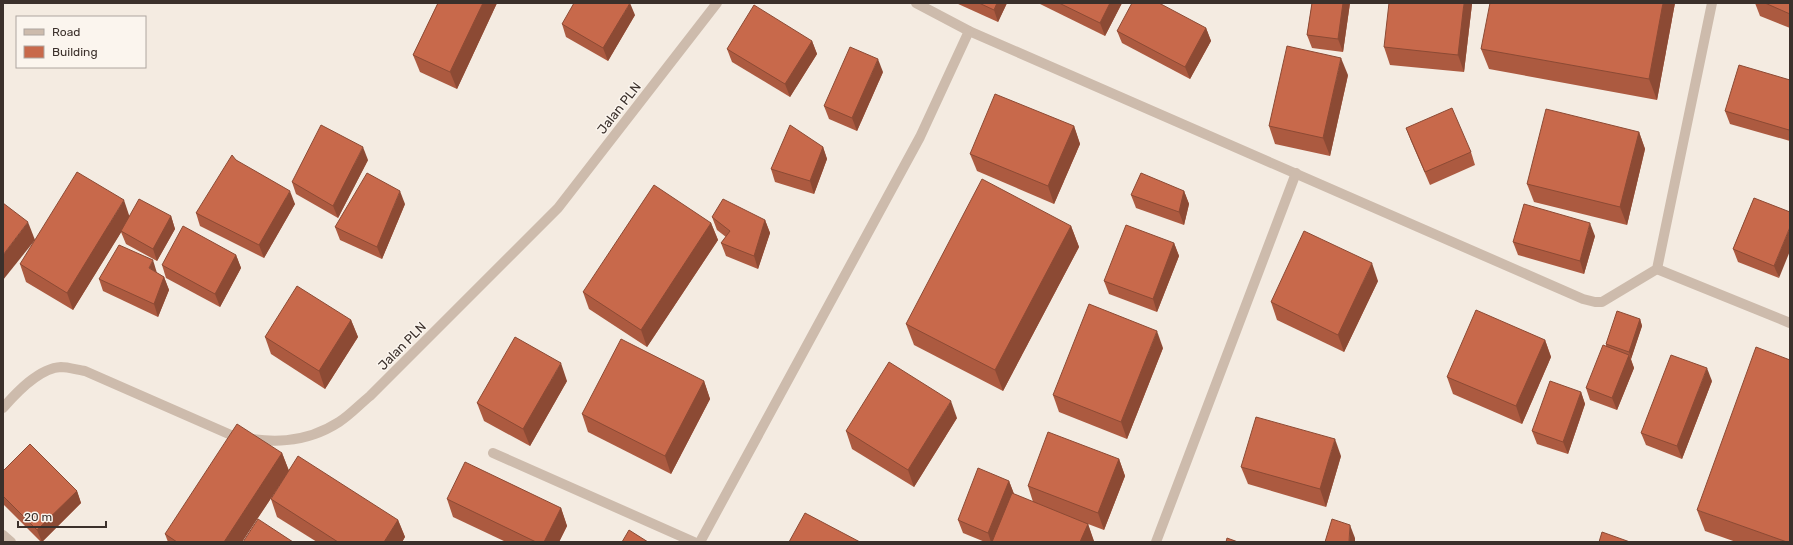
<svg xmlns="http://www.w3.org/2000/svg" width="1793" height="545" font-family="Rubik,sans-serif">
	<rect width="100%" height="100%" fill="#f4ebe1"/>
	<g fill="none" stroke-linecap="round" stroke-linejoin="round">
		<path stroke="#cdbbac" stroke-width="10" d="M493,453L694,542"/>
		<g stroke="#cdbbac" stroke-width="10">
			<path d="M916,3L969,31L1583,299L1595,302H1602L1657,269L1712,3"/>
			<path d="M1657,269L1790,323"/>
			<path d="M3,408C16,393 39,368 61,367C68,367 78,370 85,371L231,435C269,444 305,444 339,422C350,415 359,405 370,396L558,208L717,3"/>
			<path d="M3,535L11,542"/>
			<path d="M700,542L920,137L969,31"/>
			<path d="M1156,542L1296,173"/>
		</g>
	</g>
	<g fill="#ac5a40">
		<path d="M438,3H497L457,89L420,72L413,55Z"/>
		<path d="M956,3H1007L998,22Z"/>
		<path d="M1038,3H1122L1105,36Z"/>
		<path d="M1312,3H1350L1343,52L1312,48L1307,35Z"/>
		<path d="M1675,3L1657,100L1489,69L1481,49Z"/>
		<path d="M1755,3H1790V28L1760,16Z"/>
		<path d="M1472,4L1464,72L1390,65L1384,47Z"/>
		<path d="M635,15L608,61L566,37L562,24Z"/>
		<path d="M1206,28L1211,41L1190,79L1122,43L1117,31Z"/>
		<path d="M812,41L817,54L790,97L732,62L727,49Z"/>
		<path d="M883,72L857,131L829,119L824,106Z"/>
		<path d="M1348,75L1330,156L1275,144L1269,126Z"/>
		<path d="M1790,80V141L1730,124L1725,111Z"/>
		<path d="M1074,126L1080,144L1054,204L977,171L970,154Z"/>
		<path d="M1406,128L1471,152L1475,165L1430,185L1411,141Z"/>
		<path d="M1639,132L1645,149L1627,225L1534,202L1527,184Z"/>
		<path d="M823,147L827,159L814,194L775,182L771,169Z"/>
		<path d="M236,160L295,204L264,258L200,226L196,213Z"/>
		<path d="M368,160L338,218L296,194L292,182Z"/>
		<path d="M1184,191L1189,204L1184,225L1136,208L1131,195Z"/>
		<path d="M1754,198L1779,278L1738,262L1733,249Z"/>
		<path d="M405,204L382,259L340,240L335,227Z"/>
		<path d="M129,216H171L175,229L157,261L126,244L121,232L73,310L26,282L20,264Z"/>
		<path d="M712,217L765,220L770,233L758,269L726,256L721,243L726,237L717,230Z"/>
		<path d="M711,223L718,240L647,347L589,309L583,292Z"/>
		<path d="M1071,226L1079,247L1003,391L914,345L906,324Z"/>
		<path d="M1595,236L1584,274L1518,255L1513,242Z"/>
		<path d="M1174,243L1179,256L1157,312L1109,294L1104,281Z"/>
		<path d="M236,255L241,268L220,307L166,278L162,265Z"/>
		<path d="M157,273L164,277L169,290L158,317L103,291L99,279Z"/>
		<path d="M1378,281L1344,352L1277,320L1271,302Z"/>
		<path d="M1640,319L1642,326L1631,359L1634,368L1617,410L1590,400L1586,388L1606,346V344Z"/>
		<path d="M351,320L358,337L325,389L271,354L265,337Z"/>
		<path d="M1545,340L1551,357L1522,424L1453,394L1447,377Z"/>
		<path d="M1163,348L1127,439L1059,412L1053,395Z"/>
		<path d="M567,381L530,446L484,421L477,403Z"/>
		<path d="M704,381L710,399L671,474L588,432L582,414Z"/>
		<path d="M1712,381L1682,459L1646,445L1641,433Z"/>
		<path d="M1581,392L1585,404L1568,454L1537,444L1532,431Z"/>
		<path d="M957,418L914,487L852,449L846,431Z"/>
		<path d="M282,453L289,471L242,542H168L165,534Z"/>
		<path d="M1341,456L1326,507L1248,484L1241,467Z"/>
		<path d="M1119,459L1125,476L1104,530L1088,524L1094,542H985L963,533L958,520L1009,481L1014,494L1033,502L1028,486Z"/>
		<path d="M3,471L77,491L81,503L42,542H41L3,504Z"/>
		<path d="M271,499L398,520L405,537L402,542H317L277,517Z"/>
		<path d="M447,499L561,508L567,526L559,542H506L453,517Z"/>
		<path d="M1697,510L1790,542H1736L1705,531Z"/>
	</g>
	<g fill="#8c4a34">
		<path d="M483,3H497L457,89L450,72Z"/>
		<path d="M630,3L635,15L608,61L603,48Z"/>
		<path d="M997,3H1007L998,22L994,10Z"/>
		<path d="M1110,3H1122L1105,36L1100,23Z"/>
		<path d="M1343,3H1350L1343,52L1338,39Z"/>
		<path d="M1464,3H1472V4L1464,72L1458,55Z"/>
		<path d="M1663,3H1675L1657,100L1649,79Z"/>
		<path d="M1206,28L1211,41L1190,79L1185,67Z"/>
		<path d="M812,41L817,54L790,97L785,84Z"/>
		<path d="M1341,58L1348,75L1330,156L1323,138Z"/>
		<path d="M878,59L883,72L857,131L852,118Z"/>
		<path d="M1074,126L1080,144L1054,204L1048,186Z"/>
		<path d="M1639,132L1645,149L1627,225L1620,207Z"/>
		<path d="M363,147L368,160L338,218L333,206Z"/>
		<path d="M823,147L827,159L814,194L810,181Z"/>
		<path d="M290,191L295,204L264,258L259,245Z"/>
		<path d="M400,191L405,204L382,259L377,247Z"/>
		<path d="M1184,191L1189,204L1184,225L1179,212Z"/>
		<path d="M124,200L130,218L73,310L67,293Z"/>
		<path d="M171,216L175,229L157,261L153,249Z"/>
		<path d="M765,220L770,233L758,269L754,256Z"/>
		<path d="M28,222L35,240L3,280V255Z"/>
		<path d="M711,223L718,240L647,347L641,330Z"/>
		<path d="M1590,223L1595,236L1584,274L1580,261Z"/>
		<path d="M1071,226L1079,247L1003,391L995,370Z"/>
		<path d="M1790,227V251L1779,278L1774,266Z"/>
		<path d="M1174,243L1179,256L1157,312L1153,299Z"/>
		<path d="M236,255L241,268L220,307L215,294Z"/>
		<path d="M153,260L157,273L149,268Z"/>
		<path d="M1372,263L1378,281L1344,352L1338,335Z"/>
		<path d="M164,277L169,290L158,317L154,304Z"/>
		<path d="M1640,319L1642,326L1631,359L1629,352Z"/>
		<path d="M351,320L358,337L325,389L319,371Z"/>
		<path d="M1157,331L1163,348L1127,439L1121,422Z"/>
		<path d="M1545,340L1551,357L1522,424L1516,406Z"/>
		<path d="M1629,355L1634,368L1617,410L1612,398Z"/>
		<path d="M561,363L567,381L530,446L523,429Z"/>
		<path d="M1707,368L1712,381L1682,459L1677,446Z"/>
		<path d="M704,381L710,399L671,474L665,456Z"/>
		<path d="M1581,392L1585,404L1568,454L1563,442Z"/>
		<path d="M951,401L957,418L914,487L908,470Z"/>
		<path d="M1335,439L1341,456L1326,507L1320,489Z"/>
		<path d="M282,453L289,471L242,542H224Z"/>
		<path d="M1119,459L1125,476L1104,530L1098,513Z"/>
		<path d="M1009,481L1014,494L994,542H991L988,533Z"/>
		<path d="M77,491L81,503L42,542L37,530Z"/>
		<path d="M561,508L567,526L559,542H544Z"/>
		<path d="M398,520L405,537L402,542H384Z"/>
		<path d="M1088,524L1094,541V542H1080Z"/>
		<path d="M1350,525L1355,538V542H1349Z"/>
	</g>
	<g fill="#c8694b" stroke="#8c4a34">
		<path d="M438,3H483L450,72L413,55Z"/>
		<path d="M574,3H630L603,48L562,24Z"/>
		<path d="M979,3H997L994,10Z"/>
		<path d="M1059,3H1110L1100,23Z"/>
		<path d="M1132,3H1159L1206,28L1185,67L1117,31Z"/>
		<path d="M1312,3H1343L1338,39L1307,35Z"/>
		<path d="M1389,3H1464L1458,55L1384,47Z"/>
		<path d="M1490,3H1663L1649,79L1481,49Z"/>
		<path d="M1765,3H1790V14Z"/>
		<path d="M754,5L812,41L785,84L727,49Z"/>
		<path d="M1287,46L1341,58L1323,138L1269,126Z"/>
		<path d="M850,47L878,59L852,118L824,106Z"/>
		<path d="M1739,65L1790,80V127L1789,130L1725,111Z"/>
		<path d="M995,94L1074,126L1048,186L970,154Z"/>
		<path d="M1452,108L1471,152L1425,172L1406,128Z"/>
		<path d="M1546,109L1639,132L1620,207L1527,184Z"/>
		<path d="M321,125L363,147L333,206L292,182Z"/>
		<path d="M790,125L823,147L810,181L771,169Z"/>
		<path d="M232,155L236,160L290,191L259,245L196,213Z"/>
		<path d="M77,172L124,200L67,293L20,264Z"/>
		<path d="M367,173L400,191L377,247L335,227Z"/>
		<path d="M1141,173L1184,191L1179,212L1131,195Z"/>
		<path d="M982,179L1071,226L995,370L906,324Z"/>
		<path d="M654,185L711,223L641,330L583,292Z"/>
		<path d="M1754,198L1790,212V227L1774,266L1733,249Z"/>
		<path d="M139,199L171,216L153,249L121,231Z"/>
		<path d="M723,199L765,220L754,256L721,243L730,231L712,217Z"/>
		<path d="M3,203L28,222L3,255Z"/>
		<path d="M1524,204L1590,223L1580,261L1513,242Z"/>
		<path d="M1126,225L1174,243L1153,299L1104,281Z"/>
		<path d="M183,226L236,255L215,294L162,265Z"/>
		<path d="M1304,231L1372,263L1338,335L1271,302Z"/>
		<path d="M119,245L153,260L149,268L164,277L154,304L99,279Z"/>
		<path d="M297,286L351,320L319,371L265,337Z"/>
		<path d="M1089,304L1157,331L1121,422L1053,395Z"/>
		<path d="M1476,310L1545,340L1516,406L1447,377Z"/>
		<path d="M1617,311L1640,319L1629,352L1606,344Z"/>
		<path d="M515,337L561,363L523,429L477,403Z"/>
		<path d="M621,339L704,381L665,456L582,414Z"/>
		<path d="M1603,345L1629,355L1612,398L1586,388Z"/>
		<path d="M1756,347L1790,360V542H1787L1697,510Z"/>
		<path d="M1671,355L1707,368L1677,446L1641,433Z"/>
		<path d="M889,362L951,401L908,470L846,431Z"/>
		<path d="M1550,381L1581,392L1563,442L1532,431Z"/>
		<path d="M1256,417L1335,439L1320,489L1241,467Z"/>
		<path d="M237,424L282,453L224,542H177L165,534Z"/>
		<path d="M1048,432L1119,459L1098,513L1028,486Z"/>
		<path d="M30,444L77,491L37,530L3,496V471Z"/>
		<path d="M298,456L398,520L384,542H338L271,499Z"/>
		<path d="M465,462L561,508L544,542H536L447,499Z"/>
		<path d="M978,468L1009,481L988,533L958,520Z"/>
		<path d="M1012,493L1088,524L1080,542H992Z"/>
		<path d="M805,513L860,542H789Z"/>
		<path d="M258,519L293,542H243Z"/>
		<path d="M1332,519L1350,525L1349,542H1325Z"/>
		<path d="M629,530L648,542H622Z"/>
		<path d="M1602,532L1630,542H1599Z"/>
		<path d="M1227,538L1238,542H1226Z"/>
	</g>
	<g text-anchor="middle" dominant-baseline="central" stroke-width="3" stroke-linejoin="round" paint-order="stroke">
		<g font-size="13" fill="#3b302b" stroke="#fbf5ee">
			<text transform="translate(619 108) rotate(-52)">Jalan PLN</text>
			<text transform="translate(402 346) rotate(-45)">Jalan PLN</text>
		</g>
	</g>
	<rect width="1793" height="545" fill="none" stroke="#3b302b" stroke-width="8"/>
	<rect x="16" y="16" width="130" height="52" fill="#fbf5ee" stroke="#aea6a0"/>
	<rect x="24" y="29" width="20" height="6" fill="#cdbbac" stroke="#aea6a0"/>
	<text x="52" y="36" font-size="12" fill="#3b302b">Road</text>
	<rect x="24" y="46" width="20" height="12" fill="#c8694b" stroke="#aea6a0"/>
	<text x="52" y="56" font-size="12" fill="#3b302b">Building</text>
	<path d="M18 521v6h88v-6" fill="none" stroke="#3b302b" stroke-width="2"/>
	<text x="24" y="521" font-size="12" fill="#3b302b" stroke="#fbf5ee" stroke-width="3" paint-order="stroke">20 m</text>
</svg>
